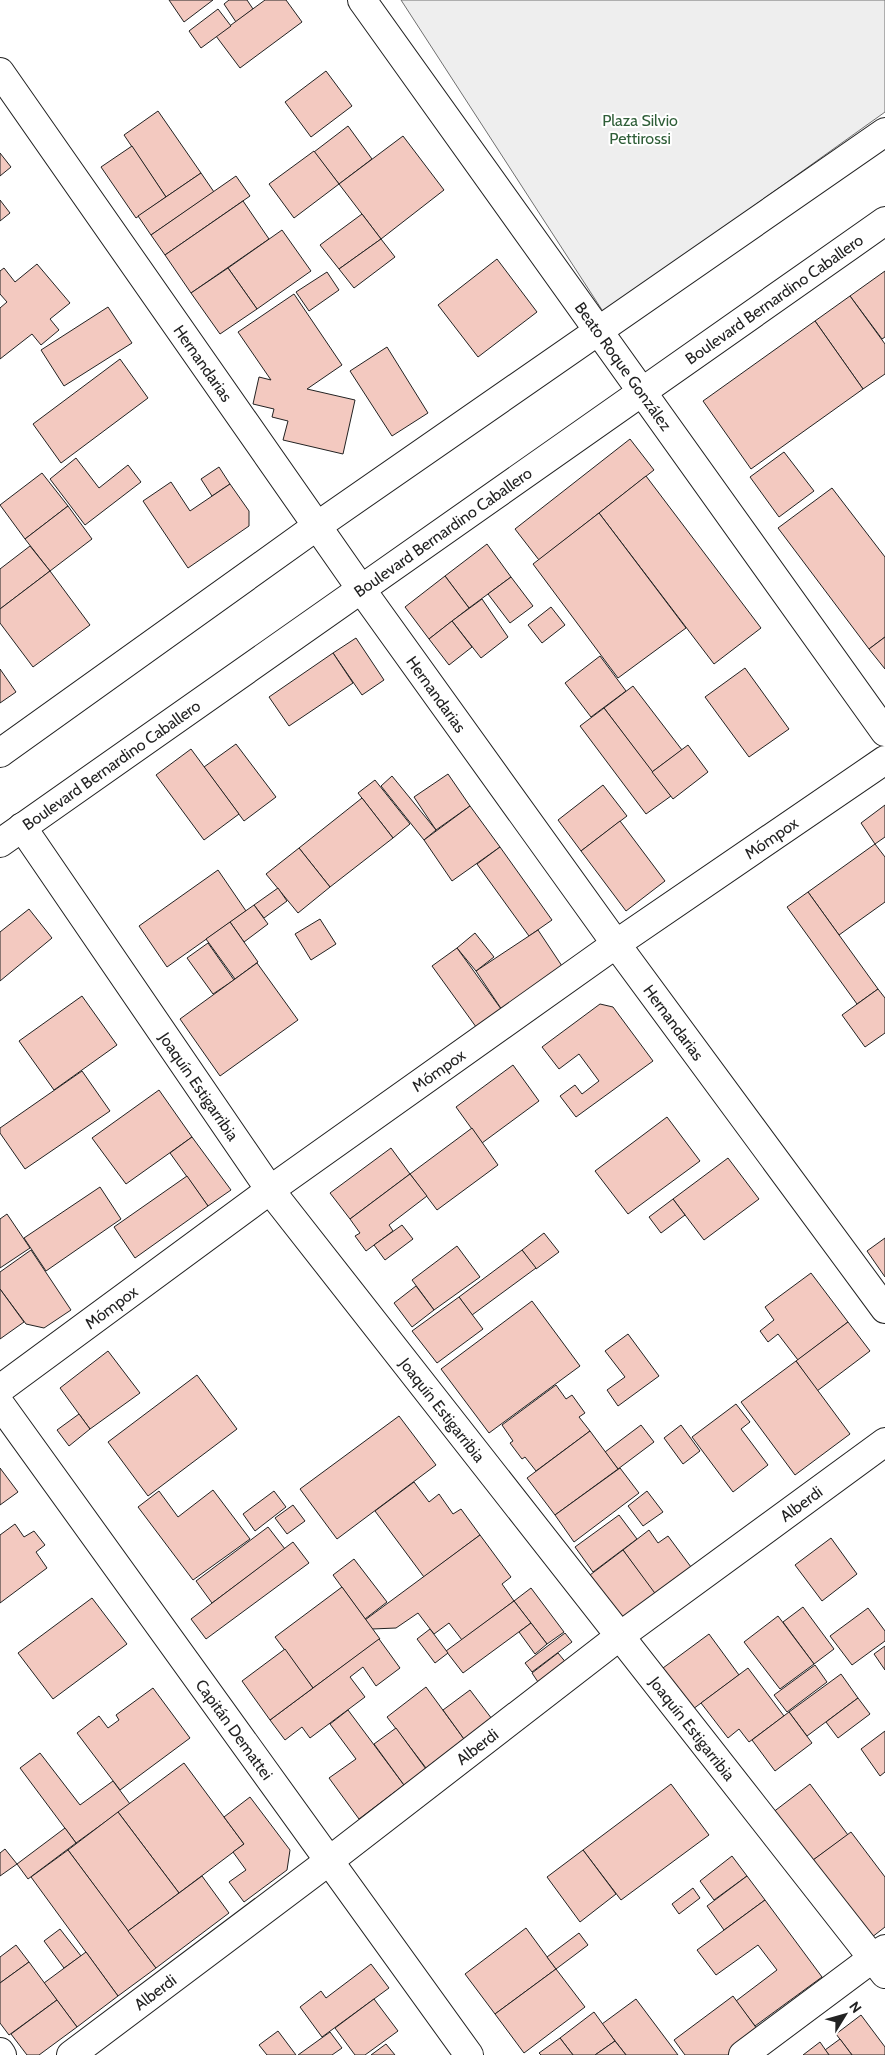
<svg xmlns="http://www.w3.org/2000/svg" width="885" height="2055" font-family="Cabin,sans-serif">
	<rect width="100%" height="100%" fill="#fff"/>
	<path fill="#eee" stroke="#6f6f6f" d="M401,0H885V112L604,313Z"/>
	<g fill="#f3c9c0" stroke="#222">
		<path d="M169,0H213L184,22Z"/>
		<path d="M229,0H247L253,9L236,22L224,4Z"/>
		<path d="M265,0H286L302,22L240,68L216,36Z"/>
		<path d="M218,9L231,26L201,48L189,31Z"/>
		<path d="M326,71L352,106L311,137L285,102Z"/>
		<path d="M158,111L201,173L166,197L124,135Z"/>
		<path d="M348,126L372,159L339,184L314,152Z"/>
		<path d="M403,136L444,190L381,239L339,184Z"/>
		<path d="M132,146L166,197L136,218L101,167Z"/>
		<path d="M314,151L339,184L294,218L269,184Z"/>
		<path d="M0,153L11,167L0,176Z"/>
		<path d="M201,173L214,192L151,235L138,216Z"/>
		<path d="M236,176L250,196L165,255L151,235Z"/>
		<path d="M0,200L10,213L0,221Z"/>
		<path d="M243,201L269,239L191,293L165,255Z"/>
		<path d="M362,214L381,239L339,269L320,245Z"/>
		<path d="M282,230L311,271L257,309L228,268Z"/>
		<path d="M381,239L395,257L354,288L339,269Z"/>
		<path d="M497,259L537,312L478,357L438,305Z"/>
		<path d="M37,264L70,303L50,319L59,330L41,345L32,334L0,359V308L7,302L0,294V271L4,268L15,282Z"/>
		<path d="M228,268L257,309L220,334L191,293Z"/>
		<path d="M885,271V337L882,339L850,296Z"/>
		<path d="M327,272L339,290L309,311L296,292Z"/>
		<path d="M294,294L342,365L307,389L355,400L343,454L283,440L288,421L272,417L274,409L253,404L259,377L271,380L238,332Z"/>
		<path d="M850,296L885,344V374L863,389L815,321Z"/>
		<path d="M108,307L132,343L64,386L41,350Z"/>
		<path d="M815,321L863,389L751,469L703,401Z"/>
		<path d="M387,347L428,413L392,436L350,371Z"/>
		<path d="M120,359L148,398L61,463L33,424Z"/>
		<path d="M630,439L654,470L539,560L515,529Z"/>
		<path d="M784,452L814,491L779,517L750,477Z"/>
		<path d="M76,458L99,488L128,465L141,482L85,525L50,479Z"/>
		<path d="M219,467L230,484L212,496L201,479Z"/>
		<path d="M42,473L68,506L25,539L0,505Z"/>
		<path d="M646,476L761,628L714,664L599,513Z"/>
		<path d="M171,482L190,511L230,484L249,511V526L188,568L143,501Z"/>
		<path d="M832,488L885,557V637L869,649L778,528Z"/>
		<path d="M68,506L92,539L50,571L25,539Z"/>
		<path d="M599,513L686,628L618,678L533,564Z"/>
		<path d="M487,544L511,577L469,608L445,576Z"/>
		<path d="M30,546L50,571L0,609V569Z"/>
		<path d="M50,571L90,625L33,667L0,623V609Z"/>
		<path d="M445,576L469,608L429,639L405,607Z"/>
		<path d="M511,577L533,606L510,623L488,594Z"/>
		<path d="M482,599L508,637L481,658L452,621Z"/>
		<path d="M551,607L565,625L542,643L528,625Z"/>
		<path d="M452,621L472,647L449,665L429,639Z"/>
		<path d="M885,637V669L869,649Z"/>
		<path d="M356,638L384,680L362,695L333,653Z"/>
		<path d="M333,653L353,683L289,726L269,697Z"/>
		<path d="M600,656L626,691L591,717L565,683Z"/>
		<path d="M745,668L789,729L749,757L705,697Z"/>
		<path d="M0,669L16,692L0,703Z"/>
		<path d="M633,686L682,750L652,772L604,708Z"/>
		<path d="M604,708L671,796L646,814L580,726Z"/>
		<path d="M236,744L276,797L244,821L204,767Z"/>
		<path d="M688,745L708,772L673,799L652,772Z"/>
		<path d="M191,749L239,814L204,840L156,775Z"/>
		<path d="M448,774L470,806L436,830L414,797Z"/>
		<path d="M392,776L436,830L424,840L381,786Z"/>
		<path d="M375,780L410,824L393,838L358,793Z"/>
		<path d="M603,785L627,816L581,851L558,820Z"/>
		<path d="M362,798L393,838L330,887L299,848Z"/>
		<path d="M885,805V837L875,844L861,823Z"/>
		<path d="M470,806L500,847L452,881L424,840Z"/>
		<path d="M620,821L665,881L626,911L581,851Z"/>
		<path d="M875,844L885,857V902L839,935L808,892Z"/>
		<path d="M500,847L552,920L529,936L477,864Z"/>
		<path d="M299,848L330,887L298,913L266,874Z"/>
		<path d="M218,870L246,911L167,967L139,926Z"/>
		<path d="M278,888L287,901L264,918L254,905Z"/>
		<path d="M808,892L878,989L857,1004L787,907Z"/>
		<path d="M254,905L268,924L244,942L230,922Z"/>
		<path d="M29,909L52,938L0,981V932Z"/>
		<path d="M320,919L336,944L311,960L295,934Z"/>
		<path d="M230,922L258,962L235,979L206,939Z"/>
		<path d="M538,930L566,972L504,1013L476,971Z"/>
		<path d="M475,933L494,957L476,971L457,948Z"/>
		<path d="M208,943L234,980L213,994L187,958Z"/>
		<path d="M457,948L504,1013L479,1031L432,966Z"/>
		<path d="M257,963L298,1020L220,1076L180,1019Z"/>
		<path d="M878,989L885,998V1033L865,1047L842,1015Z"/>
		<path d="M82,996L117,1045L54,1090L19,1041Z"/>
		<path d="M600,1004L613,1007L653,1061L576,1117L560,1096L575,1085L582,1094L599,1081L579,1054L559,1069L542,1047Z"/>
		<path d="M513,1065L539,1101L482,1143L456,1107Z"/>
		<path d="M82,1071L110,1111L25,1169L0,1133V1128Z"/>
		<path d="M159,1090L192,1137L126,1184L92,1138Z"/>
		<path d="M667,1117L700,1161L628,1214L595,1171Z"/>
		<path d="M472,1128L498,1165L437,1210L410,1174Z"/>
		<path d="M192,1137L231,1190L208,1206L170,1153Z"/>
		<path d="M391,1148L410,1174L350,1219L330,1193Z"/>
		<path d="M728,1158L759,1199L704,1240L673,1199Z"/>
		<path d="M410,1174L427,1196L389,1225L393,1231L366,1251L355,1236L360,1233L350,1219Z"/>
		<path d="M187,1176L208,1206L135,1258L114,1227Z"/>
		<path d="M100,1187L121,1219L46,1271L24,1238Z"/>
		<path d="M673,1199L685,1215L661,1233L649,1217Z"/>
		<path d="M7,1214L30,1248L0,1268V1219Z"/>
		<path d="M402,1225L413,1239L385,1260L374,1245Z"/>
		<path d="M544,1233L559,1252L536,1269L522,1250Z"/>
		<path d="M885,1238V1277L867,1251Z"/>
		<path d="M457,1246L480,1277L434,1310L412,1280Z"/>
		<path d="M31,1250L71,1310L44,1328L26,1324L0,1289V1272Z"/>
		<path d="M522,1250L536,1268L472,1315L459,1297Z"/>
		<path d="M811,1273L848,1322L798,1360L778,1334L768,1342L760,1331L774,1320L765,1307Z"/>
		<path d="M416,1286L434,1310L412,1327L394,1303Z"/>
		<path d="M0,1289L24,1322L0,1339Z"/>
		<path d="M459,1297L483,1329L437,1363L412,1331Z"/>
		<path d="M532,1301L580,1366L489,1433L441,1369Z"/>
		<path d="M848,1322L870,1351L817,1391L796,1361Z"/>
		<path d="M628,1334L659,1376L618,1406L607,1390L625,1377L605,1351Z"/>
		<path d="M108,1351L140,1393L90,1429L60,1388Z"/>
		<path d="M796,1361L850,1434L795,1475L741,1402Z"/>
		<path d="M197,1375L237,1429L148,1496L108,1442Z"/>
		<path d="M556,1385L566,1399L572,1395L585,1413L579,1417L590,1431L536,1471L525,1457L522,1459L510,1443L513,1441L502,1425Z"/>
		<path d="M736,1404L750,1422L741,1429L768,1465L733,1492L692,1437Z"/>
		<path d="M79,1414L90,1429L69,1446L57,1430Z"/>
		<path d="M399,1416L436,1465L337,1539L300,1489Z"/>
		<path d="M641,1425L654,1442L618,1469L605,1452Z"/>
		<path d="M681,1425L700,1451L683,1464L664,1438Z"/>
		<path d="M590,1431L618,1469L555,1515L527,1478Z"/>
		<path d="M0,1468L18,1492L0,1505Z"/>
		<path d="M620,1468L639,1493L574,1542L555,1515Z"/>
		<path d="M414,1482L429,1502L439,1494L453,1514L461,1509L480,1535L424,1577L375,1511Z"/>
		<path d="M213,1490L250,1539L193,1580L138,1507L159,1491L178,1517Z"/>
		<path d="M274,1491L286,1507L255,1531L243,1514Z"/>
		<path d="M647,1491L663,1512L643,1526L628,1506Z"/>
		<path d="M293,1505L305,1521L287,1534L275,1518Z"/>
		<path d="M619,1515L637,1539L593,1572L575,1547Z"/>
		<path d="M15,1524L24,1537L34,1531L45,1545L36,1552L47,1568L0,1603V1535Z"/>
		<path d="M268,1527L285,1549L212,1603L196,1581Z"/>
		<path d="M649,1530L658,1543L668,1536L691,1567L655,1595L623,1550Z"/>
		<path d="M480,1535L511,1577L502,1584L514,1601L462,1640L449,1623L434,1634L418,1613L396,1628L372,1629L365,1620Z"/>
		<path d="M831,1538L857,1574L822,1601L795,1565Z"/>
		<path d="M293,1542L309,1563L206,1639L191,1619Z"/>
		<path d="M623,1550L657,1596L624,1621L590,1575Z"/>
		<path d="M354,1559L387,1602L365,1619L333,1575Z"/>
		<path d="M342,1587L380,1639L313,1688L275,1637Z"/>
		<path d="M531,1588L564,1632L547,1644L514,1601Z"/>
		<path d="M92,1598L127,1644L53,1699L18,1653Z"/>
		<path d="M514,1601L531,1623L463,1673L446,1651Z"/>
		<path d="M803,1607L834,1649L814,1664L783,1622Z"/>
		<path d="M868,1608L885,1631V1641L852,1665L830,1636Z"/>
		<path d="M778,1616L814,1664L780,1689L744,1642Z"/>
		<path d="M531,1623L547,1644L535,1654L519,1632Z"/>
		<path d="M430,1629L448,1653L435,1663L417,1639Z"/>
		<path d="M565,1633L572,1642L532,1672L525,1663Z"/>
		<path d="M709,1634L739,1675L693,1709L663,1668Z"/>
		<path d="M379,1639L400,1668L376,1686L363,1667L350,1677L365,1697L310,1738L302,1727L285,1740L270,1720Z"/>
		<path d="M885,1646V1670L874,1654Z"/>
		<path d="M285,1649L313,1688L270,1720L242,1681Z"/>
		<path d="M558,1653L568,1665L540,1685L532,1673Z"/>
		<path d="M815,1665L827,1682L787,1712L774,1695Z"/>
		<path d="M748,1668L784,1716L749,1742L739,1729L728,1738L701,1703Z"/>
		<path d="M841,1674L858,1698L807,1736L789,1712Z"/>
		<path d="M426,1687L464,1739L426,1768L387,1717Z"/>
		<path d="M153,1688L190,1738L120,1790L77,1733L99,1716L108,1728L119,1720L116,1715Z"/>
		<path d="M470,1690L492,1719L464,1739L443,1710Z"/>
		<path d="M858,1698L870,1714L838,1738L826,1722Z"/>
		<path d="M348,1710L404,1785L359,1819L329,1778L356,1759L330,1724Z"/>
		<path d="M789,1712L812,1743L775,1771L752,1740Z"/>
		<path d="M396,1728L426,1769L404,1785L374,1744Z"/>
		<path d="M885,1731V1772L880,1776L861,1749Z"/>
		<path d="M40,1753L80,1805L113,1781L130,1804L76,1843L20,1768Z"/>
		<path d="M184,1763L244,1844L179,1893L118,1812Z"/>
		<path d="M671,1784L709,1835L621,1900L583,1850Z"/>
		<path d="M810,1784L848,1835L809,1863L772,1813Z"/>
		<path d="M250,1797L290,1850L287,1870L244,1902L229,1882L246,1870L233,1852L244,1844L224,1817Z"/>
		<path d="M118,1812L179,1893L128,1931L68,1850Z"/>
		<path d="M65,1828L76,1843L28,1879L17,1864Z"/>
		<path d="M851,1832L885,1877V1927L867,1941L809,1863Z"/>
		<path d="M5,1849L17,1864L0,1876V1853Z"/>
		<path d="M68,1850L156,1968L118,1996L31,1877Z"/>
		<path d="M583,1850L616,1894L580,1922L547,1877Z"/>
		<path d="M732,1856L747,1876L714,1900L700,1881Z"/>
		<path d="M202,1876L229,1913L156,1968L128,1931Z"/>
		<path d="M747,1876L765,1900L724,1930L707,1906Z"/>
		<path d="M693,1888L700,1898L679,1914L672,1904Z"/>
		<path d="M765,1900L822,1977L755,2026L736,2001L777,1970L758,1945L716,1975L697,1950Z"/>
		<path d="M526,1928L556,1969L495,2014L465,1974Z"/>
		<path d="M60,1929L81,1956L64,1968L44,1941Z"/>
		<path d="M579,1933L588,1945L556,1969L547,1957Z"/>
		<path d="M16,1945L29,1962L0,1983V1957Z"/>
		<path d="M86,1952L118,1996L77,2027L44,1983Z"/>
		<path d="M29,1962L57,2000L9,2035L0,2023V1983Z"/>
		<path d="M371,1964L389,1988L322,2037L300,2007L321,1991L326,1998Z"/>
		<path d="M556,1969L585,2007L524,2053L495,2014Z"/>
		<path d="M733,1996L760,2033L731,2055H685L674,2040Z"/>
		<path d="M374,1999L398,2031L365,2055H355L335,2028Z"/>
		<path d="M636,1999L678,2055H626L602,2024Z"/>
		<path d="M57,2000L77,2027L39,2055H27L11,2034Z"/>
		<path d="M594,2012L615,2041L595,2055H573L560,2038Z"/>
		<path d="M861,2015L885,2047V2055H852L836,2034Z"/>
		<path d="M278,2031L296,2055H267L259,2045Z"/>
		<path d="M330,2032L342,2048L332,2055H298Z"/>
		<path d="M560,2038L573,2055H541L539,2053Z"/>
		<path d="M840,2039L852,2055H829L825,2050Z"/>
		<path d="M615,2041L626,2055H595Z"/>
		<path d="M820,2042L829,2055H803Z"/>
		<path d="M386,2044L395,2055H371Z"/>
	</g>
	<g fill="none" stroke-linecap="round" stroke-linejoin="round">
		<defs>
			<g id="street">
				<path id="s1" d="M362,0L885,732"/>
				<path id="s2" d="M0,72L361,589L616,944L885,1309"/>
				<path id="s3" d="M22,827L270,1190L885,1974"/>
				<path id="s4" d="M0,1389L270,1190L616,944L885,760"/>
				<path id="s5" d="M0,1404L469,2055"/>
				<path d="M0,2052L2,2055"/>
				<path id="s6" d="M71,2055L329,1861L620,1636L885,1442"/>
				<path d="M743,2055L885,1949"/>
			</g>
			<g id="secondary">
				<path d="M0,753L317,526L885,132"/>
				<path id="s7" d="M0,843L885,221"/>
			</g>
		</defs>
		<use href="#street" stroke="#222" stroke-width="30"/>
		<use href="#secondary" stroke="#222" stroke-width="30"/>
		<use href="#street" stroke="#fff" stroke-width="28"/>
		<use href="#secondary" stroke="#fff" stroke-width="28"/>
	</g>
	<g text-anchor="middle" dominant-baseline="central" stroke-width="4" stroke-linejoin="round" paint-order="stroke">
		<g font-size="16" fill="#2f5e38" stroke="#fff">
			<text x="640" y="120">Plaza Silvio<tspan x="640" dy="18">Pettirossi</tspan></text>
		</g>
		<g font-size="16" fill="#222" stroke="#fff">
			<text stroke="none"><textPath href="#s7" startOffset="946">Boulevard Bernardino Caballero</textPath></text>
			<text stroke="none"><textPath href="#s2" startOffset="355">Hernandarias</textPath></text>
			<text stroke="none"><textPath href="#s1" startOffset="450">Beato Roque González</textPath></text>
			<text stroke="none"><textPath href="#s7" startOffset="541">Boulevard Bernardino Caballero</textPath></text>
			<text stroke="none"><textPath href="#s2" startOffset="760">Hernandarias</textPath></text>
			<text stroke="none"><textPath href="#s7" startOffset="136">Boulevard Bernardino Caballero</textPath></text>
			<text stroke="none"><textPath href="#s4" startOffset="948">Mómpox</textPath></text>
			<text stroke="none"><textPath href="#s2" startOffset="1165">Hernandarias</textPath></text>
			<text stroke="none"><textPath href="#s4" startOffset="542">Mómpox</textPath></text>
			<text stroke="none"><textPath href="#s3" startOffset="314">Joaquín Estigarribia</textPath></text>
			<text stroke="none"><textPath href="#s4" startOffset="138">Mómpox</textPath></text>
			<text stroke="none"><textPath href="#s3" startOffset="719">Joaquín Estigarribia</textPath></text>
			<text stroke="none"><textPath href="#s6" startOffset="915">Alberdi</textPath></text>
			<text stroke="none"><textPath href="#s3" startOffset="1124">Joaquín Estigarribia</textPath></text>
			<text stroke="none"><textPath href="#s5" startOffset="401">Capitán Demattei</textPath></text>
			<text stroke="none"><textPath href="#s6" startOffset="510">Alberdi</textPath></text>
			<text stroke="none"><textPath href="#s6" startOffset="105">Alberdi</textPath></text>
		</g>
	</g>
	<g transform="translate(845 2015) rotate(53)" stroke="#ffffff" stroke-width="4" paint-order="stroke">
	<path d="M0-4L9 19L0 12L-9 19Z" fill="#222222"/>
	<text y="-8" font-size="14" font-weight="bold" text-anchor="middle" fill="#222222">N</text>
	</g>
</svg>
